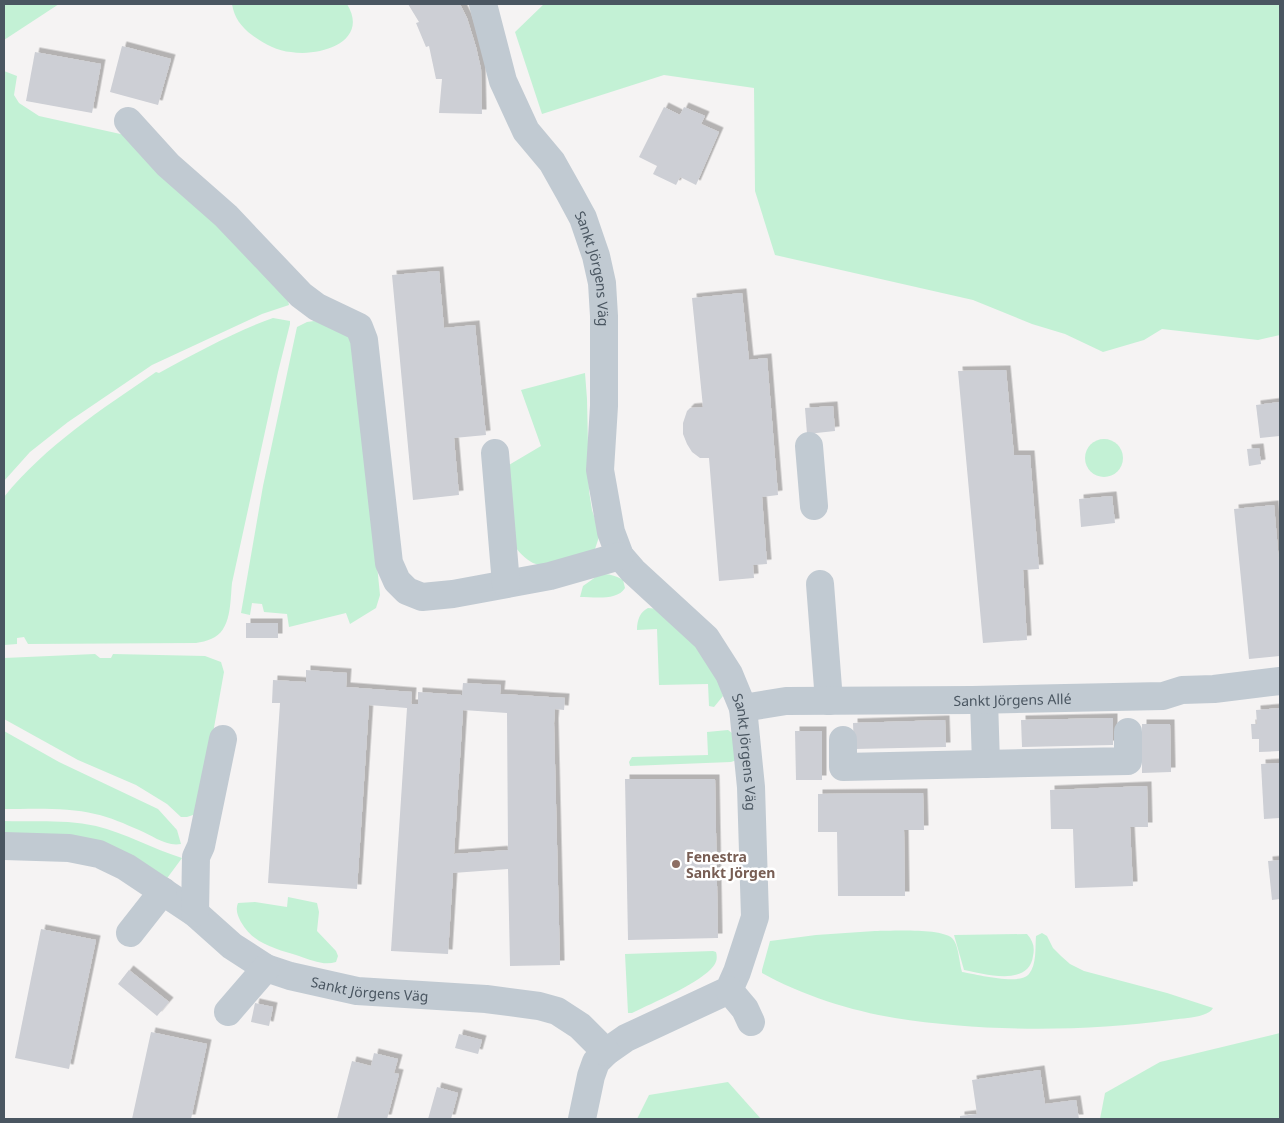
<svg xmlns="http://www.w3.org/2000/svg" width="1284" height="1123" font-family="'Noto Sans',sans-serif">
	<defs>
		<filter id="shadow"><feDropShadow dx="4.5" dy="-4.5" stdDeviation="0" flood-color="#0004"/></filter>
	</defs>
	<rect width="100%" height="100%" fill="#f5f3f3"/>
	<g fill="#c3f1d5">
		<path d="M4,4H59L4,40Z"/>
		<path d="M232,4H347C370,42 320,57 291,52C277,51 263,43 252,35C241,27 234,17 232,4Z"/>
		<path d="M544,4H1280V335L1258,340L1162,329L1144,340L1103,352L1065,334L1032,324L973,300L775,255L755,191L754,88L664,75L542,114L515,32Z"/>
		<path d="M4,71L17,76L14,95L19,103L39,116L125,135L286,291L289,305L262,314L152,365L68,422L30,452L4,481Z"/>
		<path d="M273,318L290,321V324L278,372L232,583C230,601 232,631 211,639C207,641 201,642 196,643L28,644L24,637L17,638V644L4,645V497C45,446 102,409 156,372L159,373C196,353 234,332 273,318Z"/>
		<path d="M314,321L354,336L380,595L376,608L350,624L346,613L289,627L287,614L264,612L262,604L252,603L250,615L241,613L263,486L297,327L307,322Z"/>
		<path d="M585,373L587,399L589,491L592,510L600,534L594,552C577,557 554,568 536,564C528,562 520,553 515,547L504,468L541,446L521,390Z"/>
		<circle cx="1104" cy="458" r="19"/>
		<path d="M600,574C609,574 615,575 623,580L625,588C617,601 594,597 580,597L583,586Z"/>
		<path d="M648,608L659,609C685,636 714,659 723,696L714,707L709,706L708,684L659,685L657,629L637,630C637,620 640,612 648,608Z"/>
		<path d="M95,654L100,658H111L113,654L205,656L221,662L224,672L199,811L196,814L187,817H181L167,804L136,785L78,760L4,719V658Z"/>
		<path d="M728,730L732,733L737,760L731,762L630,766L629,762L632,757L708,755L707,732Z"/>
		<path d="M4,731L59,762L158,809L177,830L181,844C166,847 152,835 139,830C125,824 110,817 95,814C68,807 32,809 4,809Z"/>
		<path d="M4,821C34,822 66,819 96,826C125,833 153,849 182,858L165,881L4,837Z"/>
		<path d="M288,897L317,903L319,912L317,931L336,951L338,956L336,962C324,966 311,960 299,956C276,949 253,944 241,922C238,916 235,910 238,903L255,902L287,907Z"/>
		<path d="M875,931C891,931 940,928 952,938C959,945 959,962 962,972C976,974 1020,986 1029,974C1037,964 1035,947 1036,936L1042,933L1047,936L1053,948L1061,956L1070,964L1084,971L1167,993L1213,1008C1208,1018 1182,1018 1171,1020C1083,1032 983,1032 895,1018C852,1011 801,995 762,973V970L770,941L816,935Z"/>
		<path d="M1027,934C1033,941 1035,947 1033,956C1029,987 984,974 964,970L954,935Z"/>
		<path d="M713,951L716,952C718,959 716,964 711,969C694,986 654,1002 632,1013H628L625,954Z"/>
		<path d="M1280,1033V1119H1100L1105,1093L1160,1062Z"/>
		<path d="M728,1082L761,1119H637L649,1095Z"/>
	</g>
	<g fill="#cdcfd5" fill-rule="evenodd" filter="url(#shadow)">
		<path d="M408,4H460L467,18L476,47L481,69L482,114L439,113L442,79H436L429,46L426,47L416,23L419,22Z"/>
		<path d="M122,46L171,59L158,105L110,92Z"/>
		<path d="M35,52L101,64L92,113L26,101Z"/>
		<path d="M664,107L680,115L684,107L705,116L701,124L719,132L696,185L680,177L676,185L653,174L657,166L639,157Z"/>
		<path d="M439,271L444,328L475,325L486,435L454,438L459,495L413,500L392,275Z"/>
		<path d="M742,293L749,360L767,358L778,495L762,497L767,564L753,565L754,578L719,581L709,458H700L692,452L687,444L683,434V423L687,411L690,408L703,407L692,298Z"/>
		<path d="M1006,370L1014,455H1030L1039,569L1023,570L1027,640L983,643L958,371Z"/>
		<path d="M1280,402V436L1260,438L1256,405Z"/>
		<path d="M833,406L835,431L807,434L805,408Z"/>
		<path d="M1259,448L1261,464L1249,466L1247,449Z"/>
		<path d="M1112,496L1115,523L1081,527L1079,499Z"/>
		<path d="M1274,505L1280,573V656L1249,659L1234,509Z"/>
		<rect x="246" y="623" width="32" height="15"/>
		<path d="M306,670L347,673L346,687L412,692L411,704H418V692L462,695L463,683L501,685L500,694L565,698L564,710L555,709L554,723L560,965L510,966L508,869L453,873L448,954L391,951L407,708L369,705L357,889L268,883L280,703H272L273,680L306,682ZM463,710L507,713L508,850L454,854Z"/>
		<path d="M1280,708V751L1259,752V739H1252L1251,724H1257L1256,710Z"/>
		<path d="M1113,718V745L1022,747L1021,720Z"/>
		<path d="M945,720L946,747L854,749L853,723Z"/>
		<path d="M1142,724H1170L1171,772L1142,773Z"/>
		<path d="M795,731H822V780H796Z"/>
		<path d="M1280,763V818L1264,819L1261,764Z"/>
		<path d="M625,779H715L718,938L628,940Z"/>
		<path d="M1147,786L1148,827H1130L1133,886L1075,888L1073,829H1051L1050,790Z"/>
		<path d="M923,793L924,830H904L905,896H838L837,832H818V794Z"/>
		<path d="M1280,860V899L1272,900L1268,861Z"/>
		<path d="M41,929L96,940L69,1069L15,1058Z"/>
		<path d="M129,970L169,1002L157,1016L118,984Z"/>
		<path d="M255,1003L273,1007L269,1026L251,1022Z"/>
		<path d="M151,1032L207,1044L191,1119H132Z"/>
		<path d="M459,1034L482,1040L478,1054L455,1048Z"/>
		<path d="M374,1053L398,1059L394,1073L399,1074L387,1119H337L352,1061L371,1066Z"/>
		<path d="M1040,1070L1045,1104L1076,1100L1079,1119H960V1116L977,1114L972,1080Z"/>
		<path d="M437,1087L458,1093L451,1119H428Z"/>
	</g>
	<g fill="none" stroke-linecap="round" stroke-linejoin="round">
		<g stroke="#c1cad2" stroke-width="28">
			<path id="s1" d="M483,4L503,81L526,131L552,162L570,194L583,218L596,256L602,283L604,316V406L600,470L611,532L620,556L633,571L706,638L729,674L743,708L751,787L755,917L737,972L729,990L626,1038L606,1052L596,1062L591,1076L582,1119"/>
			<path d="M128,121L168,165L226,216L301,295L317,307L359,327L364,340L389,563L397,581L407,591L422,597L453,594L550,576L620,556"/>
			<path d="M809,446L814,506"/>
			<path d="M495,453L506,584"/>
			<path d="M820,584L829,701"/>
			<path d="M984,700L986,764"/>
			<path id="s2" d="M743,708L786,701L972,700L1163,696L1182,690L1214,689L1280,681"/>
			<path d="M843,740V767L1128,761V732"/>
			<path id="s3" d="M4,846L69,848L99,854L126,867L195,913L232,946L266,968L290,976L357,991L486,999L539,1006L557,1011L580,1026L606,1052"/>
			<path d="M195,913L196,857L201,846L223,739"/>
			<path d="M130,933L163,891"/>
			<path d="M729,990L745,1009L751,1022"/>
			<path d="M228,1012L266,968"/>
		</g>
	</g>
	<circle fill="#8d6e63" stroke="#fff" stroke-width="2" cx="676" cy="864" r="5"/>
	<g text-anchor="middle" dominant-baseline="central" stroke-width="5" stroke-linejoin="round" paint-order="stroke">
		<g font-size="14" fill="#4a5661" stroke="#fff">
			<text stroke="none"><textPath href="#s1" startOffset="291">Sankt Jörgens Väg</textPath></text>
			<text stroke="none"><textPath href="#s2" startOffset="270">Sankt Jörgens Allé</textPath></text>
			<text stroke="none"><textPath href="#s1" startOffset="825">Sankt Jörgens Väg</textPath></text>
			<text stroke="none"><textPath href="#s3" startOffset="405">Sankt Jörgens Väg</textPath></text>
		</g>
		<g font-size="14" font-weight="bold" fill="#785e54" stroke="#fff" text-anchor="start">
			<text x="686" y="856">Fenestra<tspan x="686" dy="16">Sankt Jörgen</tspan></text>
		</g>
	</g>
	<rect width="1284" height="1123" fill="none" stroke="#4a5661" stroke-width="10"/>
</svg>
